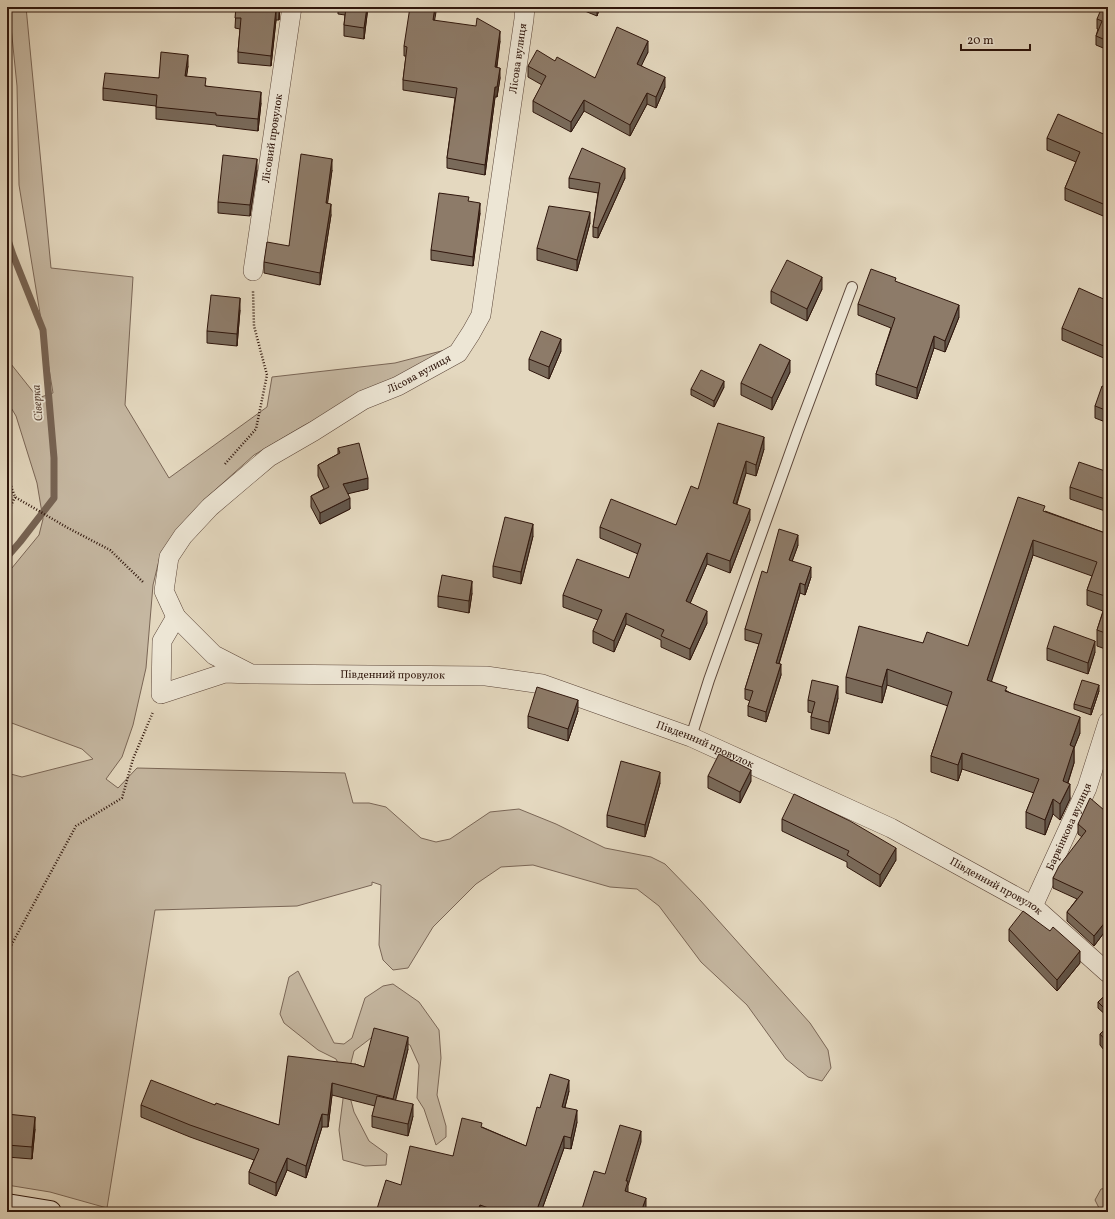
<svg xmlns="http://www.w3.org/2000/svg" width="1115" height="1219" font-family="Vollkorn,serif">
	<rect width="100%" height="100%" fill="#e4d8bf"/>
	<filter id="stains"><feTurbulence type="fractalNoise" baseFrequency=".005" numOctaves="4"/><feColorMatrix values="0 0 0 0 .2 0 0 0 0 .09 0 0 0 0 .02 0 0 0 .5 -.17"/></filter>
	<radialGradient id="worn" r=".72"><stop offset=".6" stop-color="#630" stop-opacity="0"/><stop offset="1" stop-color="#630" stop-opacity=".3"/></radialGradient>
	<g fill="#c5b7a1" stroke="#7a6656">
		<path d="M9,7H26L51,268L133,277L125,405L169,478L267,407L272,377L395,363L453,348L303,426L254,455L204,500L161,552L153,585L146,668L133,725L122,757L106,779L118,788L137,768L345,773L353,803H369L386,807L421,838L436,842L450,839L490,812L519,809L556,824L605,848L651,857L665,864L700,900L810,1023L828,1050L831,1068L822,1081L808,1077L786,1059L747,1005L701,962L659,906L637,889L610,887L533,865L501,867L476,884L433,927L408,968L393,970L383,960L379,945L381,885L372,882V885L297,906L155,910L107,1208L50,1192L7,1185V773L22,777L93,759L82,749L9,722L7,721V574L39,535L43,519L37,483L16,416L7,401V359L38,398L53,393L19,185L17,86Z"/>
		<path d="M298,971L334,1043L344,1044L352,1038L365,998L383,986L393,984L419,1002L439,1030L441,1058L437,1095L446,1126V1137L436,1145L424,1109L417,1098L419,1065L410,1045L392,1036L371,1038L354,1051L346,1082L354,1112L369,1141L387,1154L386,1165L365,1166L343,1160L339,1130L343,1099L341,1069L336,1059L318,1050L284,1023L280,1014L289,977Z"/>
		<path d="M1108,1188V1212H1101L1095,1200L1101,1189Z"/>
	</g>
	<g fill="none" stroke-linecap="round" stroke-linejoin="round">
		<path stroke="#766353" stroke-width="7" d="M7,237L13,255L43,330L54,458V498L20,542L7,557"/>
		<defs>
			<path id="lane" d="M691,737L709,680L798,431L852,287"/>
			<g id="street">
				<path id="s1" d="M253,271L292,7"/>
				<path id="s2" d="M176,617L164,591L169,557L183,536L210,507L269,457L314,431L363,400L398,386L458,353L471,333L481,315L524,19L525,7"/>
				<path id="s3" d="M251,674L214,655L176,617L162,641L161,694L225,673L251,674L486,676L542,684L691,737L891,828L1033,906L1108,973"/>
				<path id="s4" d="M1033,906L1087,788L1108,722"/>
			</g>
			<path id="secondary" d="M7,1205L50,1212"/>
		</defs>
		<use href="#lane" stroke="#5c4639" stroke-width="12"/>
		<use href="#street" stroke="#5c4639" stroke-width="20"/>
		<use href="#secondary" stroke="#2f160c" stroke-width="24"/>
		<g stroke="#2f160c" stroke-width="2.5" stroke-dasharray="1 2" stroke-linecap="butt">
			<path d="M225,464L256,429L267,375L254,326L253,291"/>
			<path d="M7,475L15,497L68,528L110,550L144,583"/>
			<path d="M7,514L15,497"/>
			<path d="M7,953L76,826L122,798L133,759L153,712"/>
		</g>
		<use href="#lane" stroke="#ede6d5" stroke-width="10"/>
		<use href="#street" stroke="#ede6d5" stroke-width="19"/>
		<use href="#secondary" stroke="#ede6d5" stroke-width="22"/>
	</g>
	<g fill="#796a5a" stroke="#2f160c">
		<path d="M209,7H280L279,20H276L271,66L238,63V52L240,29L235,28L236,10Z"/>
		<path d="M338,7H368L364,39L344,36V25L345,15L338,14Z"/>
		<path d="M436,7L434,21L500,41L497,67L500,78L497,97H495L485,175L447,168V158L455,98L403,90V80L406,56H404V46Z"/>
		<path d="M575,7H600L597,16Z"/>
		<path d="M1108,7V50L1096,45V36L1098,29H1097V19Z"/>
		<path d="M648,52L641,65L665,87L656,108L647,104L630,136L584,111L571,132L533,112V101L542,85L528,77V66L555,61L595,78Z"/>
		<path d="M188,66L186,77L206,86L261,103L258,131L216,126V125L156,119V106L103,100V88L159,78Z"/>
		<path d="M1108,136V218L1065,200V188L1076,162L1047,150V138Z"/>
		<path d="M257,170L250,216L218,213V202Z"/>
		<path d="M332,170L327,204L331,215L320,285L264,273V262L289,246Z"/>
		<path d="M569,178H625L598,238L593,237V227L598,193L569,188Z"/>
		<path d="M469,202L480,213L473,266L431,260V250Z"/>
		<path d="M590,223L577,271L537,260V248Z"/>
		<path d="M896,282L959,317L945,352L934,348L917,399L876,385V374L891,328L858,315V304Z"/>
		<path d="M822,289L807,321L771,303V291Z"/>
		<path d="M1108,301V355L1106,359L1062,340V328Z"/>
		<path d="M240,310L237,346L207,343V331Z"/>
		<path d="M561,351L549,379L529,370V359Z"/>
		<path d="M790,372L772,410L741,395V383Z"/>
		<path d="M724,387L714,407L691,395V389Z"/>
		<path d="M1108,388V423L1095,418V406Z"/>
		<path d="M338,448L368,489L348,493L350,509L320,524L311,507V496L324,489L318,476V465L338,454Z"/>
		<path d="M764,449L756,476L746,473L737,504L750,520L730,573L707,564L690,603L707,623L690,660L661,647V640L626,624L614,652L593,643V631L598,620L563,607V595L629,578L638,554L600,538V527L676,525L698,489Z"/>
		<path d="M1108,472V512L1070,499V487Z"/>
		<path d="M1045,511L1108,534V650L1097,646V630L1103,611L1087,605V590L1092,576L1033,555L991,681L1007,691L1080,733L1074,748V763L1068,783L1070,799L1060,820L1053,814L1045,835L1026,828V812L1034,793L962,769L958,781L931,772V756L948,706L887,685L882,703L846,693V677L923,643L968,646Z"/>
		<path d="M533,536L521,584L493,577V566Z"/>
		<path d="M798,545L792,561L811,577L805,595L800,593L779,664L781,675L766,722L748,716V706L750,701L745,699V689L759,644L745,640V629L767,573Z"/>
		<path d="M472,593L469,613L438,607V596Z"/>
		<path d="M1047,648L1095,652L1088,674L1047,660Z"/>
		<path d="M1099,691L1091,715L1074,709V704Z"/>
		<path d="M838,698L829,734L811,729V717L812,713L808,712V700Z"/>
		<path d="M578,711L568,741L528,728V716Z"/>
		<path d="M708,776L751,781L740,803L708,788Z"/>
		<path d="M660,783L645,837L607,827V815Z"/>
		<path d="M1108,801V932L1106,930L1094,946L1067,921V912L1077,899L1053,888V878L1082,837L1078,834V824L1104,810Z"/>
		<path d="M782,819L896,860L880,887L847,867V862L782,831Z"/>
		<path d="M1009,929L1080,963L1057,991L1009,941Z"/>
		<path d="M1108,993V1017L1098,1008V1002Z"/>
		<path d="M1108,1027V1055L1100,1045V1034Z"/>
		<path d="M408,1049L395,1100L413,1116L408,1136L372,1127V1116L375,1106L332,1095L328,1127H322L306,1178L287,1170L276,1196L249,1184V1172L254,1160L190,1137L141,1117V1105H215L279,1125L355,1064L364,1067Z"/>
		<path d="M569,1091L565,1107L577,1122L571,1149L564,1148L541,1212H376L401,1185L453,1156L482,1127L526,1146L540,1108Z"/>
		<path d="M7,1114L35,1129L32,1159L7,1157Z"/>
	</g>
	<g fill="#63564a" stroke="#2f160c">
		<path d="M279,7H280L279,20Z"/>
		<path d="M367,7H368L364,39V28Z"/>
		<path d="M435,7H436V12L433,30V20Z"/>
		<path d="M597,7H600L597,16Z"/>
		<path d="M276,9V20L271,66V56Z"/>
		<path d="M500,31V41L495,77V67Z"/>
		<path d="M648,41V52L637,75V64Z"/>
		<path d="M188,55V66L185,88V76Z"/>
		<path d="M500,68V78L497,97V87Z"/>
		<path d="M665,77V87L656,108V97Z"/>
		<path d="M495,87V97L485,175V165Z"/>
		<path d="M261,92V103L258,131V119Z"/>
		<path d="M647,93V104L630,136V125Z"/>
		<path d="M584,100V111L571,132V122Z"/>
		<path d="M257,159V170L250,216V205Z"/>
		<path d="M332,159V170L326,215V203Z"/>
		<path d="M625,168V178L598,238V228Z"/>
		<path d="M480,203V213L473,266V257Z"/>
		<path d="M331,204V215L320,285V273Z"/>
		<path d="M590,212V223L577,271V260Z"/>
		<path d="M822,277V289L807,321V309Z"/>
		<path d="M240,298V310L237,346V334Z"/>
		<path d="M959,305V317L945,352V341Z"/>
		<path d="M934,336V348L917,399V388Z"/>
		<path d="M561,339V351L549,379V367Z"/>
		<path d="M1108,343V355L1106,359V347Z"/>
		<path d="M790,360V372L772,410V398Z"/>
		<path d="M724,381V387L714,407V401Z"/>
		<path d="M764,437V449L756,476V465Z"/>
		<path d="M746,461V473L733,514V503Z"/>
		<path d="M368,478V489L343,495V484Z"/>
		<path d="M350,498V509L320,524V513Z"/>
		<path d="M750,509V520L730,573V561Z"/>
		<path d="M533,524V536L521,584V572Z"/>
		<path d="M798,535V545L789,570V560Z"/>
		<path d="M1033,540V555L987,695V680Z"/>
		<path d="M707,553V564L686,613V601Z"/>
		<path d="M811,567V577L805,595V585Z"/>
		<path d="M472,581V593L469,613V601Z"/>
		<path d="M800,583V593L776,673V663Z"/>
		<path d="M707,611V623L690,660V649Z"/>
		<path d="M626,613V624L614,652V641Z"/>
		<path d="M1095,641V652L1088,674V663Z"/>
		<path d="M781,664V675L766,722V712Z"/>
		<path d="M887,669V685L882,703V687Z"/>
		<path d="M1099,685V691L1091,715V709Z"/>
		<path d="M838,686V698L829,734V722Z"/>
		<path d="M578,700V711L568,741V729Z"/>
		<path d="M1080,717V733L1074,748V763L1063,797V781L1070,745Z"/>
		<path d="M962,753V769L958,781V765Z"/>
		<path d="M751,770V781L740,803V792Z"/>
		<path d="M660,772V783L645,837V825Z"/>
		<path d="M1070,784V799L1060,820V804Z"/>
		<path d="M1053,799V814L1045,835V820Z"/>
		<path d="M896,848V860L880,887V875Z"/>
		<path d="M1106,921V930L1094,946V936Z"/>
		<path d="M1080,951V963L1057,991V980Z"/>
		<path d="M408,1037V1049L393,1111V1099Z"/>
		<path d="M569,1080V1091L562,1118V1107Z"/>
		<path d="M332,1083V1095L328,1127V1115Z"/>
		<path d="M413,1104V1116L408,1136V1124Z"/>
		<path d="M577,1110V1122L571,1149V1138Z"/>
		<path d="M322,1114V1127L306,1178V1166Z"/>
		<path d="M35,1117V1129L32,1159V1147Z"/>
		<path d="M641,1131V1142L628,1186V1192L625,1191L626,1181Z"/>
		<path d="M564,1136V1148L541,1212H536Z"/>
		<path d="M287,1158V1170L276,1196V1183Z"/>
		<path d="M646,1198V1208L645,1212H641Z"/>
		<path d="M480,1205V1212H477Z"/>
	</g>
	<g fill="#8d7b69" stroke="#2f160c">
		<path d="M236,7H279V10L276,9L271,56L238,52L241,18H235Z"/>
		<path d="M346,7H367L364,28L344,25Z"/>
		<path d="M410,7H435L433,20L476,26L477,18L500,31L495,67L500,68L497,87H495L485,165L447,158L457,88L403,80L407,47L404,46Z"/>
		<path d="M1102,7H1108V41L1096,36L1102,21L1097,19Z"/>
		<path d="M617,27L648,41L637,64L665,77L656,97L647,93L630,125L584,100L571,122L533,101L546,76L528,66L537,50L555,61L557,57L595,78Z"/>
		<path d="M161,52L188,55L185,76L206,78L205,86L261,92L258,119L216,115V113L156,107L157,95L103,88L105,73L159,78Z"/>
		<path d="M1058,114L1108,136V206L1065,188L1080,152L1047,138Z"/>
		<path d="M582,148L625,168L598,228L593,227L600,183L569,178Z"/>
		<path d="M301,154L332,159L326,203L331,204L320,273L264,262L267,242L289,246Z"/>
		<path d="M223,155L257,159L250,205L218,202Z"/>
		<path d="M439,193L469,197L468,201L480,203L473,257L431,250Z"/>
		<path d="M549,206L590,212L577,260L537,248Z"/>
		<path d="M787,260L822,277L807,309L771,291Z"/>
		<path d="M871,269L896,278L895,281L959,305L945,341L934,336L917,388L876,374L895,318L858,304Z"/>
		<path d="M1079,288L1108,301V343L1106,347L1062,328Z"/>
		<path d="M211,295L240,298L237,334L207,331Z"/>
		<path d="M541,331L561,339L549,367L529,359Z"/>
		<path d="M760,344L790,360L772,398L741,383Z"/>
		<path d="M701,370L724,381L714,401L691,389Z"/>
		<path d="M1102,386L1108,388V411L1095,406Z"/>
		<path d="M718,423L764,437L756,465L746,461L733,503L750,509L730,561L707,553L686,601L707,611L690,649L661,636L664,630L626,613L614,641L593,631L602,610L563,595L577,559L629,578L641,544L600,527L611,499L676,525L691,486L698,489Z"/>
		<path d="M359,443L368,478L343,484L350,498L320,513L311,496L329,487L318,465L340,453L338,448Z"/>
		<path d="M1079,462L1108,472V500L1070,487Z"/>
		<path d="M1018,497L1045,506L1043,511L1108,534V597L1087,590L1097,562L1033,540L987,680L1007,687L1005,691L1080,717L1070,745L1074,747L1063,781L1070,784L1060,804L1053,799L1045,820L1026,812L1039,779L962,753L958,765L931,756L952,692L887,669L882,687L846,677L859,626L923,643L927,632L968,646Z"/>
		<path d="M505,517L533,524L521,572L493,566Z"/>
		<path d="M779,529L798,535L789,560L811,567L805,585L800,583L776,663L781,664L766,712L748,706L753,691L745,689L762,634L745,629L762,571L767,573Z"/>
		<path d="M442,575L472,581L469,601L438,596Z"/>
		<path d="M1108,597V634L1097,630Z"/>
		<path d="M1054,626L1095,641L1088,663L1047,648Z"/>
		<path d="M812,680L838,686L829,722L811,717L815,702L808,700Z"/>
		<path d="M1082,680L1099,685L1091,709L1074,704Z"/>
		<path d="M537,687L578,700L568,729L528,716Z"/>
		<path d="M719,754L751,770L740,792L708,776Z"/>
		<path d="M621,761L660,772L645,825L607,815Z"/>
		<path d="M794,794L850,821L896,848L880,875L847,855L849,851L782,819Z"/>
		<path d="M1090,798L1104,810L1108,801V923L1106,921L1094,936L1067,912L1083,892L1053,878L1059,866L1086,831L1078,824Z"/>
		<path d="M1023,911L1050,931L1053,927L1080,951L1057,980L1009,929Z"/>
		<path d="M1108,993V1012L1098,1002Z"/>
		<path d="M1108,1027V1043L1100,1034Z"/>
		<path d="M374,1028L408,1037L393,1099L332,1083L328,1115L322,1114L306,1166L287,1158L276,1183L249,1172L259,1149L190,1125L141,1105L151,1080L215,1105L216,1103L279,1125L288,1056L355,1064L364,1067Z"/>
		<path d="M550,1074L569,1080L562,1107L577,1110L571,1138L564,1136L536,1212H500L480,1205L477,1212H376L386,1180L401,1185L410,1146L453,1156L462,1118L482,1123L481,1127L526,1146L537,1107L540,1108Z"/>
		<path d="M377,1096L413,1104L408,1124L372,1116Z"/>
		<path d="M7,1114L35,1117L32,1147L7,1145Z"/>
		<path d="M620,1125L641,1131L626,1181H628L625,1191L646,1198L641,1212H581L594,1171L605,1174Z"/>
	</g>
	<g text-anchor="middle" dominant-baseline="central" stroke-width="3.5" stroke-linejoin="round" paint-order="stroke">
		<g font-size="11" fill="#2f160c" stroke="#ede6d5">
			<text stroke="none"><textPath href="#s2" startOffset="725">Лісова вулиця</textPath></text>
			<text stroke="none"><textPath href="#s1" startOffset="134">Лісовий провулок</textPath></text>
			<text stroke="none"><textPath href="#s2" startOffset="377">Лісова вулиця</textPath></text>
			<text stroke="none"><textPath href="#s3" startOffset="411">Південний провулок</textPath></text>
			<text stroke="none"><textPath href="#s3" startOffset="735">Південний провулок</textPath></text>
			<text stroke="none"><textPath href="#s4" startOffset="87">Барвінкова вулиця</textPath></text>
			<text stroke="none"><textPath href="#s3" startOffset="1059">Південний провулок</textPath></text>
		</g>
		<g font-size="12" font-style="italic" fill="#5f493b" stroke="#ede6d5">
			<text transform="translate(38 403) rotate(-95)">Сіверка</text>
		</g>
	</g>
	<rect width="1115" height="1219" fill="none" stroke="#e4d8bf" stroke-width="24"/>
	<rect x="8" y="8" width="1099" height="1203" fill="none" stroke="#2f160c" stroke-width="2"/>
	<rect x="12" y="12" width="1091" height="1195" fill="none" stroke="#2f160c"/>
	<path d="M961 44v6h69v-6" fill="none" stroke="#2f160c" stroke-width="2"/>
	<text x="967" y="44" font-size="12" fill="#2f160c" stroke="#ede6d5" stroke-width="3" paint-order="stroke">20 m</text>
	<rect width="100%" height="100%" filter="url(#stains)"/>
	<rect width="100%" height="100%" fill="url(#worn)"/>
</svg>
